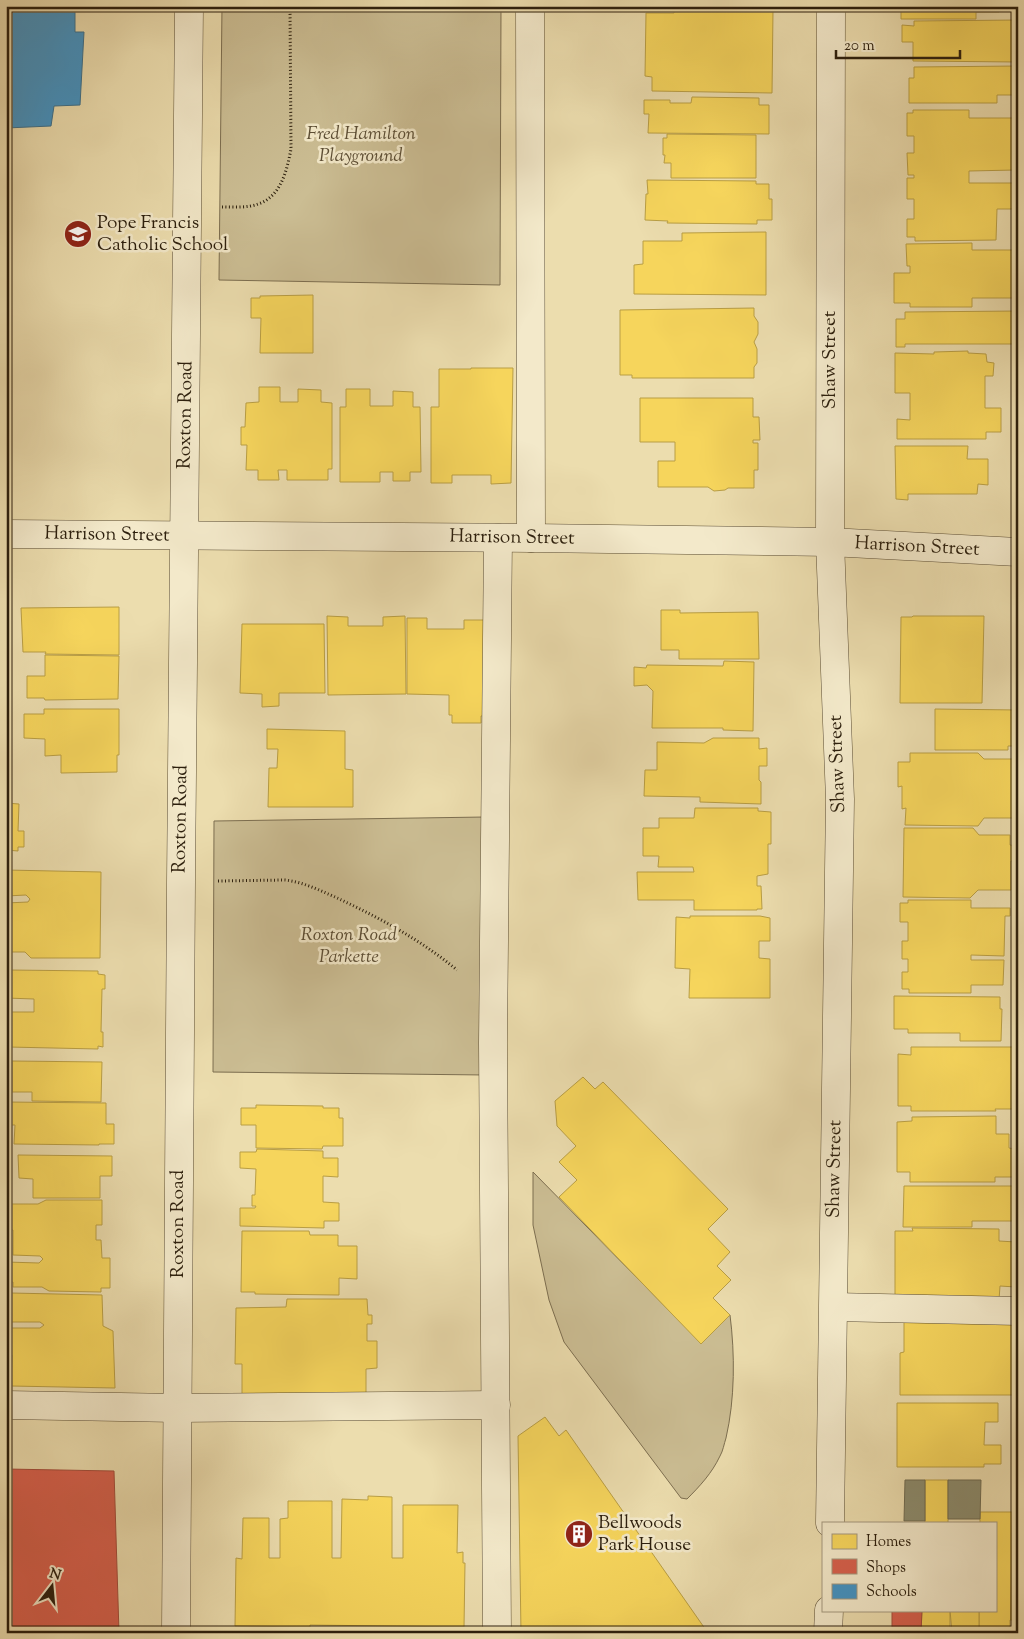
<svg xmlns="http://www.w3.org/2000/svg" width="1024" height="1639" font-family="'Sorts Mill Goudy',serif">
	<rect width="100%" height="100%" fill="#ecddae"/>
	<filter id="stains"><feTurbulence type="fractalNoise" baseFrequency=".004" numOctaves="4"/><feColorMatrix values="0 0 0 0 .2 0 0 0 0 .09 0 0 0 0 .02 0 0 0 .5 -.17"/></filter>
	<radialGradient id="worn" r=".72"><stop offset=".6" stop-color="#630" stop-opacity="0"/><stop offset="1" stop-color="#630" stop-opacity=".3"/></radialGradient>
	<g fill="#cbbd93" stroke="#7c6e50">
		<path d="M222,6H501L500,285L219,280Z"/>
		<path d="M485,817L486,1075L213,1072L214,821Z"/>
		<path d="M533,1172L701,1343L730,1315C735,1354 735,1399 726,1438C724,1444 723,1451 720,1456C712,1473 700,1486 687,1499L681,1498L564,1342L549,1300L533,1225Z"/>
	</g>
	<g fill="#f6d55c" stroke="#b99e44">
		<path d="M901,6H1018V9H999V12H976V19H901Z"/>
		<path d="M674,11H773L772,93L652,91V77L645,76L646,13H674Z"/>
		<path d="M1018,20V62L913,61V42H902V25L914,26V21Z"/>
		<path d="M1018,66V95H997V103H909V78H914V67Z"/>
		<path d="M692,97L759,98V105H769V134L648,133L649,114H644V100H670V103H691Z"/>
		<path d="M913,110H969V118H1016V121H1018V169H1015V170L969,171V183H1014V186H1018V209H997L996,240L915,241V237H907V219H914V199H907V178H914V175H908L907,153H914V136H907V113H913Z"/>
		<path d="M667,134L756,135V178H671V163H664L665,155H663V138H667Z"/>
		<path d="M647,180L756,181V184H769V199H772V220H757V224L667,223L668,221L645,220L646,194H648Z"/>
		<path d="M766,232V295L634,294V265L643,264V241H682V233Z"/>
		<path d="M972,243V250H1018V298H972V307H910V303H894V273H910V266H907L906,244Z"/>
		<path d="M313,295V353H260L261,318H251V298H260V296Z"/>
		<path d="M754,308V316L758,322V334L754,342L757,349V363L754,367V378H632V375H620V310Z"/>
		<path d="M1018,311V344H905V347H896V319H905V312Z"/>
		<path d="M968,351V353L986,354L987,362L994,363L993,376H985V408H1001V432H986V439H897V419L910,420V393H895V353L934,354V352Z"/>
		<path d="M471,368H513L511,483L491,484V475H452V483H431V407H439V369H471Z"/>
		<path d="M259,387H280V402H298V389L321,390V402L332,403V469H328V480H287V470H278L279,480H258V470H246L247,445H241V427H245L246,403L259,402Z"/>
		<path d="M346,389H370V406H393V391L413,392V407H420L421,472H410V481H393V472H380V482H340V407H346Z"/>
		<path d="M640,398H753V417H759L760,440H753V443H758V470H754V488H728L725,490L714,491L708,487H658V461H675V442H640Z"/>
		<path d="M895,446H968L967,459H988V485L978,484L977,494H908V500L896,499Z"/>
		<path d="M119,607V655L45,654L46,652H23L21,608Z"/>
		<path d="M661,610H680V613L758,612L759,659H679V650H661Z"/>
		<path d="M327,616L348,617V626H383V617L405,616L406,694L328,695Z"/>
		<path d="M913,616H984L982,703H900L901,617H912Z"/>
		<path d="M407,618H427V629H464V620H484L483,716H481V723H452V715H449V695L407,694Z"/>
		<path d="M242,624H324L325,693H279V706L262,707V694L240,693Z"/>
		<path d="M45,655L119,656L118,699L45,700L44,698H27V676H45Z"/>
		<path d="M724,661L754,662L753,731L723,730V728H652L653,691L647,685L634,686V667L646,668L647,665L723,666Z"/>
		<path d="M44,709H119V755H117V772L61,773V755L45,756V739L24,738V714H44Z"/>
		<path d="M935,709L1018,710V746H1008V750H935Z"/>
		<path d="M267,729L345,731V769L353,770V807H268L269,768H277L278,749H267Z"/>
		<path d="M713,738H759V749L767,748V766H759V780L761,782V804L700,802V797L644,796L645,770H657V742L704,743Z"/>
		<path d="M910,753H978L984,759H1013V768H1018V818H984L978,826L905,825L906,808L902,809V786L898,787V762H910Z"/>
		<path d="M6,803L19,804L18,831H24V847H18V851L6,850Z"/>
		<path d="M695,808H758V811L771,812V844H768V874L757,876V886H761L762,909H757V910H694V900H638L637,872H694L693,867H658L659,856H643V828H659V818H694Z"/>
		<path d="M904,828H973L979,835H1010V845L1018,846V861H1011V890H978L970,898L903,897Z"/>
		<path d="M6,870L101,872L100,958H31L25,952H6V903L28,902L30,899L26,895L6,896Z"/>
		<path d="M908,900H971V908H1010V916H1005L1004,956L971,955V960H1004L1003,985H971V993H909V989H902V972H908V959H902V941H908V922H900V903H908Z"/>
		<path d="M690,916H760L770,918V941H759V958L770,959V998H689L690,969L675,968L676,917L690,918Z"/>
		<path d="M9,970L98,971V974L105,975V989H102L101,1032H103V1047L98,1046V1049L8,1047L9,1012H34V999L6,998V972Z"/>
		<path d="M894,996L1000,997V1009H1002L1001,1041H960V1033H908V1029H894Z"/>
		<path d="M911,1047H1015V1109H995L996,1111H911V1106H898V1054L911,1055Z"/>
		<path d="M12,1061L102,1062L101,1102L32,1101V1092H12Z"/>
		<path d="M583,1077L595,1089L603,1082L728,1209L708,1229L730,1252L717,1266L731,1280L713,1298L730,1315L701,1344L559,1197L577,1180L559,1162L576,1146L557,1126L555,1101Z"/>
		<path d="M6,1102L106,1103V1124H114V1144H99V1145L14,1144L15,1125H6Z"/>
		<path d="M256,1105L323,1106V1108H339V1118H343V1146H323L322,1149L256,1148V1125H241V1108H256Z"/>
		<path d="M996,1116V1134H1009V1148L1015,1149V1177H995V1182H910V1172H897V1122L912,1121V1117Z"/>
		<path d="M257,1149L323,1151V1158H338V1177L323,1176V1202L339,1203V1221H324V1228L240,1226V1208H255L256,1206H252V1195H255L256,1169L240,1168V1152H256Z"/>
		<path d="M18,1155L112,1156V1176H100V1198H33V1179L19,1178Z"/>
		<path d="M904,1186H1018V1221H972V1227H903Z"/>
		<path d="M46,1200H102V1225H96V1240H101L102,1258H110V1288H101V1292L49,1291L42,1287H13V1282H6V1262L39,1263L43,1259L40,1256L13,1255V1230L6,1229V1204H38Z"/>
		<path d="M912,1228L999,1229V1241L1016,1242V1287L1000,1286L999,1300L895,1299V1231H913Z"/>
		<path d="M242,1231H309L310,1235H338V1246H357V1279L339,1278V1295L255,1294V1292H241Z"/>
		<path d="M11,1293L102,1295L103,1326L113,1331L115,1388L11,1386L12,1355H6V1328H40L44,1325L40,1322H11Z"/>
		<path d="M287,1299H367L368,1315H372V1324H367V1341H377V1368L366,1369V1396L242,1398V1364H235L236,1308L286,1307Z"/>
		<path d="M904,1320L1015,1323V1356H1018V1395H900V1353L904,1352Z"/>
		<path d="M897,1403H998V1422H985L984,1445H1001V1464H984V1467H897Z"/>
		<path d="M545,1417L559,1436L566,1430L708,1633H521L518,1436Z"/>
		<rect x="925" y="1480" width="23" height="43"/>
		<path d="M368,1496L392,1497V1558H403V1505H458L457,1553L463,1552V1563H465L464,1627L310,1625V1627L235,1626L236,1558L242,1559L243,1518H269V1558H280V1519L288,1518V1501H332V1558H341L342,1499L368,1500Z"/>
		<path d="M980,1512H1012L1011,1620H1010V1633H979V1610H995V1523H980Z"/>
		<path d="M1017,1513L1018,1633H1013V1620H1011L1012,1540H1017Z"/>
		<path d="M922,1610H950V1633H921Z"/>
		<path d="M950,1610H979V1633H952Z"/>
	</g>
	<g fill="#d6604d" stroke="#a34c3a">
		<path d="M6,1469L114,1471L119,1633H6Z"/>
		<path d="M892,1610H922L921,1633H892Z"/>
	</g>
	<path fill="#4393c3" stroke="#3c708c" d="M6,6H75V32H84L80,105L54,106L51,126L6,128Z"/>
	<g fill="#8c8c6e" stroke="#6f6b51">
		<path d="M905,1480H925V1521H904Z"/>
		<path d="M948,1480H981L980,1519H948Z"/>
	</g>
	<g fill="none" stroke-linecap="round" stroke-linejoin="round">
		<defs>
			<g id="minor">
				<path d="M530,6L531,538"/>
				<path d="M6,534L531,538L830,542L1018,552"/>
				<path d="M834,1307L1018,1311"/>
				<path d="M6,1405L177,1408L496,1405"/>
				<path d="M830,1523L840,799L830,542L831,6"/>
				<path d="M176,1633L181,882L189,6"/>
				<path d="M497,1633L493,1043L498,538"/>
				<path d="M828,1633L829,1610"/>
			</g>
		</defs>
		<use href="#minor" stroke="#5c4e35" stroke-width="29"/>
		<g stroke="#2c1f0d" stroke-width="3" stroke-dasharray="1 2.5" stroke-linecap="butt">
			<path d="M222,207C234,207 248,208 258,204C281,197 287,170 291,149L290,6"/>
			<path d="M218,881L285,880C303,882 319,890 335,897C378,917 421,940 457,970"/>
		</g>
		<use href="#minor" stroke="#f3e9ca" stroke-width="28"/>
	</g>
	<defs>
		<symbol id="school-disc" viewBox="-11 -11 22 22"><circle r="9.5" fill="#8f2418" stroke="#f3e9ca"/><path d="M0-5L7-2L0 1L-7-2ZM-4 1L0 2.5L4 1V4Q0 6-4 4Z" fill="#fff"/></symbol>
		<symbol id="building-disc" viewBox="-11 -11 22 22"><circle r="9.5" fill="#8f2418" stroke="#f3e9ca"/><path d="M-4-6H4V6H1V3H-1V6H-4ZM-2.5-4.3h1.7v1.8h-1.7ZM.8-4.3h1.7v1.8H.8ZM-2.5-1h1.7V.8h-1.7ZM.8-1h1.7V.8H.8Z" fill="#fff"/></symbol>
	</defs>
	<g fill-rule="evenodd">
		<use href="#school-disc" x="62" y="218" width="32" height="32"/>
		<use href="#building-disc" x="563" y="1518" width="32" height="32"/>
	</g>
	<g text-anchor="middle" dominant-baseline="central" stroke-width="5" stroke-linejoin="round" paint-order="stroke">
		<g font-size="19" font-style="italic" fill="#5c4e35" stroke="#f3e9ca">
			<text x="361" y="134">Fred Hamilton<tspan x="361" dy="22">Playground</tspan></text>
			<text x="349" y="935">Roxton Road<tspan x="349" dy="22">Parkette</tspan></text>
		</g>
		<g font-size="19" fill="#2c1f0d" stroke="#f3e9ca" text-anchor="start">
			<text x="97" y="223">Pope Francis<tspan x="97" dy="22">Catholic School</tspan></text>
			<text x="598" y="1523">Bellwoods<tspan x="598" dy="22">Park House</tspan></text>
		</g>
		<g font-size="19" fill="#2c1f0d" stroke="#f3e9ca">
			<text transform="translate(830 360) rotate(-90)">Shaw Street</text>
			<text transform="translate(186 415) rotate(-89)">Roxton Road</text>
			<text transform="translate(107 535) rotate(1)">Harrison Street</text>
			<text transform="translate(512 538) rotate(1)">Harrison Street</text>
			<text transform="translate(917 547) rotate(3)">Harrison Street</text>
			<text transform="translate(838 764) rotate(-92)">Shaw Street</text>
			<text transform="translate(181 819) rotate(-89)">Roxton Road</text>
			<text transform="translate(835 1169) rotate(-89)">Shaw Street</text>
			<text transform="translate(178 1224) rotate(-90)">Roxton Road</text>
		</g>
	</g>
	<rect width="1024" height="1639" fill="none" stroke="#ecddae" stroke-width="25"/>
	<rect x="8" y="8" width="1009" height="1624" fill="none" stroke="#2c1f0d" stroke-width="2.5"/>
	<rect x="12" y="12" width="999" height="1614" fill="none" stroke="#2c1f0d"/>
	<rect x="822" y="1522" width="175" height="90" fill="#f3e9ca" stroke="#a3987e"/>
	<rect x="832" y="1534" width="25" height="15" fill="#f6d55c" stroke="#a3987e"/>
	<text x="866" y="1546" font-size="15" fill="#2c1f0d">Homes</text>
	<rect x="832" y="1559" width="25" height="15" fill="#d6604d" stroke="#a3987e"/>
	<text x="866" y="1572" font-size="15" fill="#2c1f0d">Shops</text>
	<rect x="832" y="1584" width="25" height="15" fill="#4393c3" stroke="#a3987e"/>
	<text x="866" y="1596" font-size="15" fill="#2c1f0d">Schools</text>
	<g transform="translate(52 1586) rotate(16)" stroke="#f3e9ca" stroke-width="4" paint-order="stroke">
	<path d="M0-4L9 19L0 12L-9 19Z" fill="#2c1f0d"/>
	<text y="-8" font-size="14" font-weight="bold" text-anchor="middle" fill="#2c1f0d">N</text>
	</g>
	<path d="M836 50v8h124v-8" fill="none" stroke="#2c1f0d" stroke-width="2.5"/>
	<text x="844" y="50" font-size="15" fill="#2c1f0d" stroke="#f3e9ca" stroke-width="4" paint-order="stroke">20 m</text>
	<rect width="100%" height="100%" filter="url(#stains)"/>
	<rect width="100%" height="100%" fill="url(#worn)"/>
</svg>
